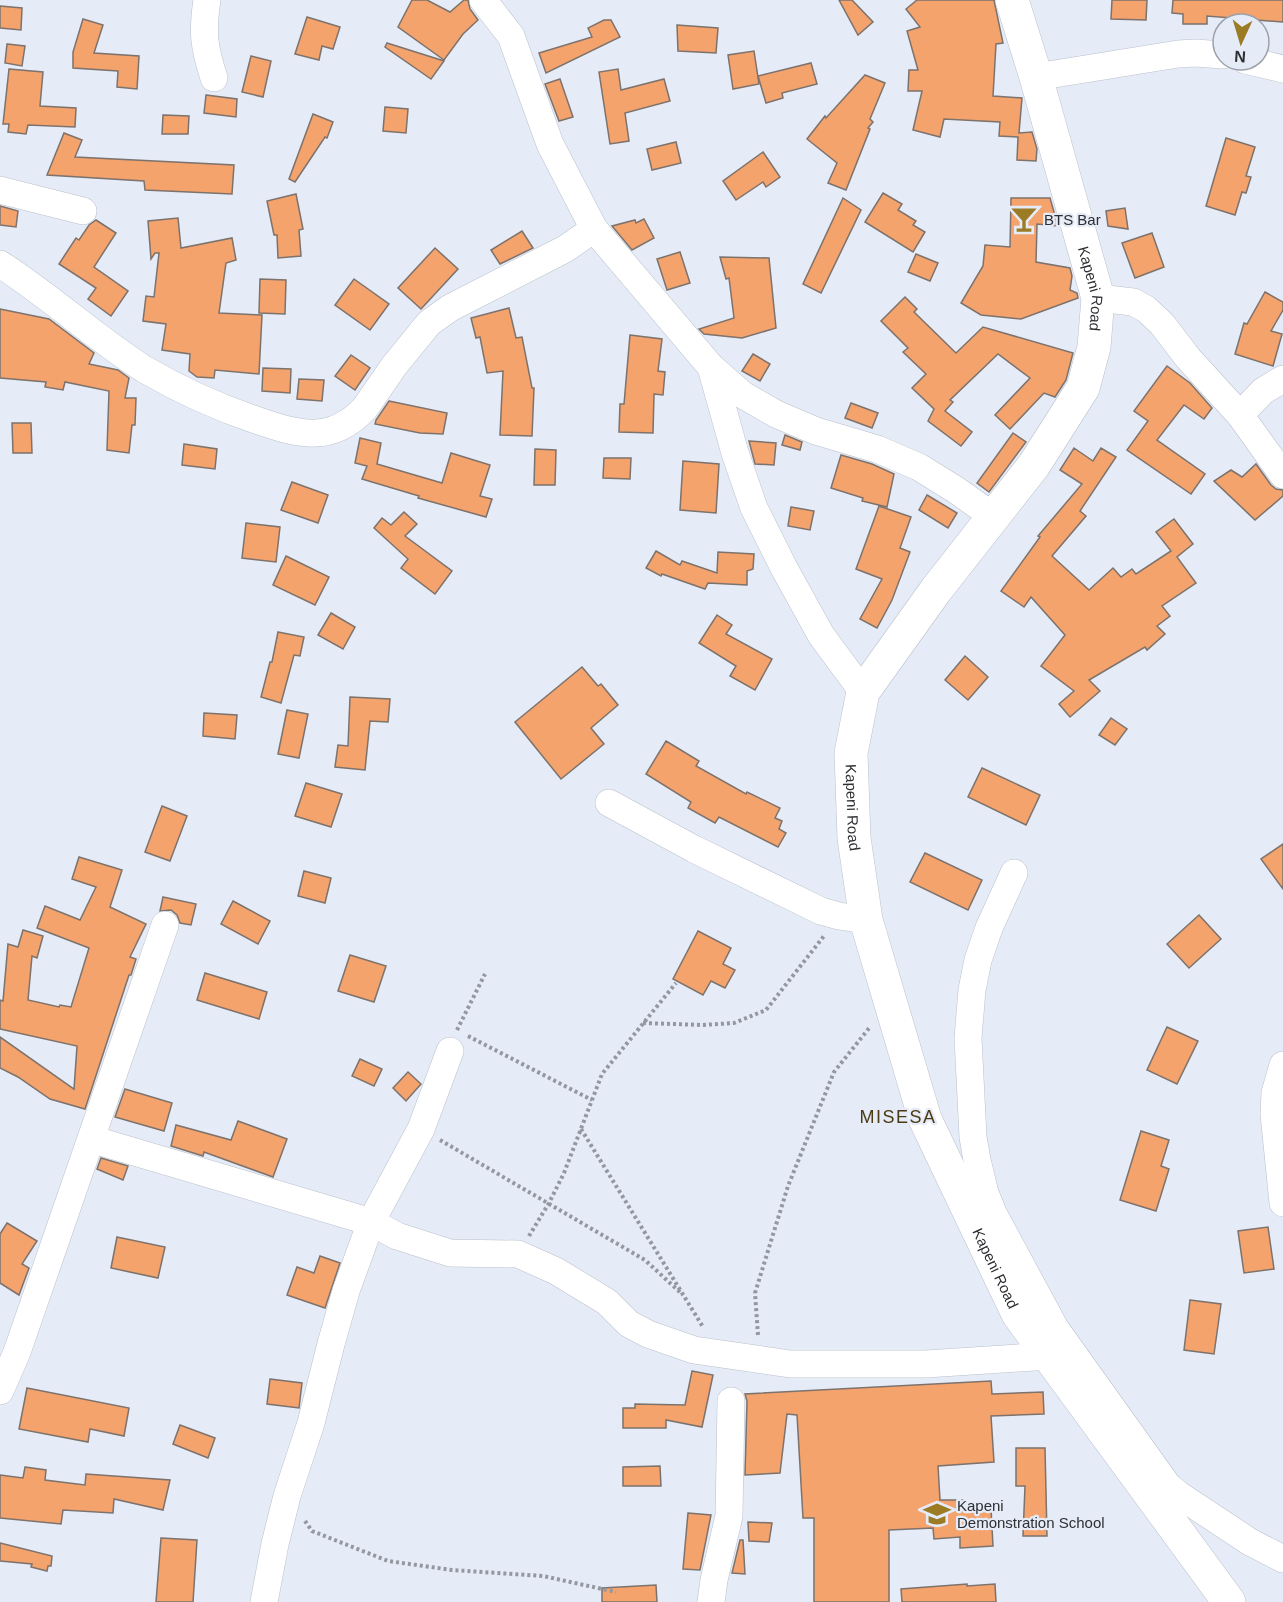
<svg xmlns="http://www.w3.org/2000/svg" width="1283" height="1602" font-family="Arial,sans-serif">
	<rect width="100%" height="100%" fill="#e5ebf7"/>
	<g fill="#f4a36d" stroke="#7d726c" stroke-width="1.5">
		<path d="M412,0H427L450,12L464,0H468L470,9L478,20L463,34L444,60L398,27Z"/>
		<path d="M839,0H852L873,22L858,35Z"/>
		<path d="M917,0H994L1003,43L996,44L993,96L1022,98L1019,133L1032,132L1037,149L1036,161L1017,160L1018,137L999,136L1000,122L944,119L940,137L913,130L922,91H908L909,70H918L907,31L920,27L906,9Z"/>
		<path d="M1112,0H1147L1146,20L1111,19Z"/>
		<path d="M1173,0H1283V22L1207,16V24H1183V14L1172,13Z"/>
		<path d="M0,6L22,8L21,30L0,28Z"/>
		<path d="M307,17L340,27L333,49L322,46L319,60L295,54Z"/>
		<path d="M83,19L103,25L94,53L139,56L137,89L117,87L118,71L73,68V52Z"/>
		<path d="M604,20H611L620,37L546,73L539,53L592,37L588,28Z"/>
		<path d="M677,25L718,28L716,53L678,51Z"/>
		<path d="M387,43L444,61L431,79L385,47Z"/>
		<path d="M7,44L25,46L22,66L5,63Z"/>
		<path d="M754,51L759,84L733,89L728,55Z"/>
		<path d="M251,56L271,61L263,97L242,92Z"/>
		<path d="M811,63L817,84L782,93L783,98L766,103L758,76Z"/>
		<path d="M9,69L43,72L40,106L76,108L75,127L28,125L26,134L8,132L9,124H3Z"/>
		<path d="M618,69L621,90L664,79L670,101L625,113L629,141L610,144L599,72Z"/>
		<path d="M865,75L885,83L870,119L873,122L868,128L870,129L846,190L828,183L837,163L807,139L825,116L826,118Z"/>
		<path d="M560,79L573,117L559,121L545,84Z"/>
		<path d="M206,95L237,99L236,117L204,113Z"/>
		<path d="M385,107L408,109L406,133L383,131Z"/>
		<path d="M313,114L333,122L327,138L325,137L295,182L289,179Z"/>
		<path d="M163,115L189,116L188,134H162Z"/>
		<path d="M64,133L82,140L75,157L234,165L232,194L145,190L144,181L47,175Z"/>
		<path d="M1226,138L1255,147L1246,176L1251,177L1246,193L1242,192L1235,215L1206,206Z"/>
		<path d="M676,142L681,163L652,170L647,149Z"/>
		<path d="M763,152L780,177L766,187L763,182L736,200L723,181Z"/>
		<path d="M883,193L902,204L898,210L916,221L913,225L925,232L913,252L865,222Z"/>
		<path d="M296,194L303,229L299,230L301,256L278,258L277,235H274L267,201Z"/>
		<path d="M843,198L861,210L821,293L803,284Z"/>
		<path d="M1011,198H1050L1058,226L1037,224L1036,262L1070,268L1072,276L1070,290L1077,293L1078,298L1021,319L981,315L961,303L983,266L985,245L1010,247Z"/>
		<path d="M0,206L18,211L16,227L0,225Z"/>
		<path d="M1125,208L1128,229L1108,226L1106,211Z"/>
		<path d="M178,218L181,248L232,238L236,260L226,263L219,313L262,315L259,374L215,370L214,378L197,377L189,371L190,354L162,350L166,324L143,321L146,296L154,297L159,253H155L151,259L148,221Z"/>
		<path d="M644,219L654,238L632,250L612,226L635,220L636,223Z"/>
		<path d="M96,220L116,233L94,267L128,291L111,316L88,299L96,288L59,264L76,238L79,240L89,225Z"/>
		<path d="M522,231L533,248L500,264L491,250Z"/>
		<path d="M1152,233L1164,267L1135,278L1122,243Z"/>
		<path d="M435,248L458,269L421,309L398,288Z"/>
		<path d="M680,252L690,283L667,290L657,259Z"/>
		<path d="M916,254L938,263L930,281L908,272Z"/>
		<path d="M720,257L769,258L776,328L742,338L704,334L699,329L734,318L729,278L726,279Z"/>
		<path d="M260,279L286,280L285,314L259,313Z"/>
		<path d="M354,279L389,304L370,330L335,305Z"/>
		<path d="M1265,292L1283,302V310L1271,331L1282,334L1273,366L1235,354L1244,323L1247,324Z"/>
		<path d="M905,297L917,309L914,312L956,353L983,327L1073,353L1066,380L1055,397L1044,393L1010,429L995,415L1030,378L998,354L950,400L953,402L945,411L972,432L961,446L928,421L934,409L912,388L926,374L903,352L908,348L881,321Z"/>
		<path d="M509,308L516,338L522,337L532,388H534L532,436L500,435L503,371L487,373L480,337L476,338L471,318Z"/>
		<path d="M0,309L49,319L94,353L89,364L118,370L129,378L125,398H136L135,425H132L129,453L107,450L109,391L65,382L63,390L45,387L46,382L0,378Z"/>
		<path d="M630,335L662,339L658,371L665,372L663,395L654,394L653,433L619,432L620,404H624Z"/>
		<path d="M753,354L770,364L760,381L742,371Z"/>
		<path d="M351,355L370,368L355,390L335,376Z"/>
		<path d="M1167,366L1190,383L1212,408L1204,419L1184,405L1157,440L1205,474L1191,494L1127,450L1148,421L1134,411Z"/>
		<path d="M263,368L291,369L290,393L262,391Z"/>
		<path d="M299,379L324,380L322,401L297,399Z"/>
		<path d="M389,401L447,413L443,434L420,433L375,424L376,420Z"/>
		<path d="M851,403L878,413L872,428L845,418Z"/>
		<path d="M12,423H31L32,453H13Z"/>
		<path d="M1013,433L1026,442L989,492L977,483Z"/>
		<path d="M785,435L802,442L800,450L782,445Z"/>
		<path d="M360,438L381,443L377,464L442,483L451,453L490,465L480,496L492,499L486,517L418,498L419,496L362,479L367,466L355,463Z"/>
		<path d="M749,441L776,443L774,465L755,464Z"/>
		<path d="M184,444L217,449L215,469L182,465Z"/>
		<path d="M1074,448L1093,461L1101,448L1116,457L1080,511L1086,516L1052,556L1089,590L1113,568L1121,577L1132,569L1136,574L1171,551L1156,532L1174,519L1193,544L1177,557L1196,583L1162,606L1170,616L1157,626L1165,634L1147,650L1145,647L1089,680L1100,691L1070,717L1059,704L1074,691L1041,666L1065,635L1031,597L1024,607L1001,591L1040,537L1038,536L1082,484L1060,470Z"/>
		<path d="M535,449L556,450L555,485H534Z"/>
		<path d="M841,455L872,464L894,474L887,507L862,501L863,498L831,488Z"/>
		<path d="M604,458H631L630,479L603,478Z"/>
		<path d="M683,461L719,464L716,513L680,510Z"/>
		<path d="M1256,464L1271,485L1276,489L1283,490V496L1255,520L1214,481L1231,470L1242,477Z"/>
		<path d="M292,482L328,495L318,523L281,510Z"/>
		<path d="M927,495L957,513L948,528L919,510Z"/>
		<path d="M879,506L911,517L900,548L910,552L892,600L877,628L860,619L882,579L856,569Z"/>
		<path d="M791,507L814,511L810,530L788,526Z"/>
		<path d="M404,512L417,524L405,536L452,571L435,594L401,568L408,559L374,528L382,518L391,525Z"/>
		<path d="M246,523L280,527L276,562L242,558Z"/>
		<path d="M656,551L680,565L682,561L717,573L718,552L754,554L753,569L747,571V585L708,583L705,589L662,574L661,576L646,568Z"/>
		<path d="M286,556L329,577L315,605L273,585Z"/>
		<path d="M331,613L355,627L343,649L318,635Z"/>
		<path d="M717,615L732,625L726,634L772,659L755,690L730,676L736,666L699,643Z"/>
		<path d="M278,632L304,637L300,656L294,655L281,703L261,697L270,662H272Z"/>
		<path d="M965,656L988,677L968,700L945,680Z"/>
		<path d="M582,667L598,686L601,684L618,705L591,728L604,744L561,779L515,722Z"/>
		<path d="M350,697L390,699L388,722L370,721L365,770L335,767L338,745L348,746Z"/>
		<path d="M287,710L308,714L299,758L278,754Z"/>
		<path d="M204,713L237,715L235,739L203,736Z"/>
		<path d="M1111,718L1127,729L1115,745L1099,735Z"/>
		<path d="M666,741L699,761L696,766L746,794L747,792L780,808L775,818L782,821L779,829L786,833L778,847L719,817L715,823L688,808L691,802L646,774Z"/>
		<path d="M982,768L1040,795L1026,825L968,797Z"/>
		<path d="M306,783L342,794L331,827L295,816Z"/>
		<path d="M162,806L187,816L170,861L145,852Z"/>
		<path d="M1283,844V889L1261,859Z"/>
		<path d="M925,853L982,880L968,910L910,882Z"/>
		<path d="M79,857L122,870L110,907L146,924L130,957L136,959L131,975H129L85,1109L50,1099L18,1077L0,1068V1037L74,1089L77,1046L0,1029V1000L3,1001L8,944L18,947L23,930L43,936L37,958L32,956L28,1000L59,1007L60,1005L71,1007L89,948L37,928L45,906L80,920L96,887L72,879Z"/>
		<path d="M304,871L331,878L325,903L298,896Z"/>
		<path d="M163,897L196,904L191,925L180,923L177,915L171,910L160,911Z"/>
		<path d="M233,901L270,921L258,944L221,924Z"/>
		<path d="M1199,915L1221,939L1189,968L1167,944Z"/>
		<path d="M698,931L731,948L723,964L735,970L725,988L711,981L703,995L673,979Z"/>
		<path d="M350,955L386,966L374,1002L338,991Z"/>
		<path d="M205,973L267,992L259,1019L197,1000Z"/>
		<path d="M1167,1027L1198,1041L1177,1084L1147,1070Z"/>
		<path d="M360,1059L382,1069L374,1086L352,1076Z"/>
		<path d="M408,1072L421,1084L406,1101L393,1088Z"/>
		<path d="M125,1089L172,1103L164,1131L115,1117Z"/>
		<path d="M238,1121L287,1139L273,1177L204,1152L203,1156L171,1146L176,1125L231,1140Z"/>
		<path d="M1141,1131L1169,1140L1161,1166L1169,1169L1156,1211L1120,1200Z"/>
		<path d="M101,1158L128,1166L123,1180L97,1169Z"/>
		<path d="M7,1223L37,1241L22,1264L29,1268L19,1295L0,1283V1234Z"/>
		<path d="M1268,1227L1274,1269L1244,1273L1238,1231Z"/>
		<path d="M117,1237L165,1247L158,1278L111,1268Z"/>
		<path d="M320,1256L340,1263L325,1308L287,1295L297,1267L314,1273Z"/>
		<path d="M1190,1300L1221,1304L1214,1354L1184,1350Z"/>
		<path d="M692,1371L713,1375L702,1427L666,1420V1428H623V1408H635V1404L685,1405Z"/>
		<path d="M270,1379L302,1383L299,1408L267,1404Z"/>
		<path d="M991,1381L992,1394L1043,1392L1044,1414L991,1416L994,1462L938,1466L940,1500H963V1510L991,1508L993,1546L960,1548V1537L934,1539L933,1528L889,1530V1602H814V1518H803L797,1415L787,1414L780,1473L745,1475L747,1401L745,1394Z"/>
		<path d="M27,1388L129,1408L124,1436L90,1429L88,1442L19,1429Z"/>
		<path d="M180,1425L215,1438L208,1458L173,1444Z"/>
		<path d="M1016,1448H1045L1047,1536H1023L1025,1486H1016Z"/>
		<path d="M660,1466L661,1486H623V1467Z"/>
		<path d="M25,1467L46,1470L45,1480L85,1485L86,1474L170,1480L163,1510L114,1499L113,1513L63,1510L61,1524L0,1518V1475L23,1478Z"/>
		<path d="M688,1513L711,1515L700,1570L683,1569Z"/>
		<path d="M748,1522L772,1523L769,1542L749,1541Z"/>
		<path d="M161,1538L197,1540L193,1602H156Z"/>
		<path d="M740,1540H743L745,1574L732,1573Z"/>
		<path d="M0,1543L52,1556L51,1566H48L47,1571L31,1567L32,1564L0,1561Z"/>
		<path d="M967,1584V1586L995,1584L996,1602H902L901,1589Z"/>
		<path d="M656,1585L657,1602H602V1588Z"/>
	</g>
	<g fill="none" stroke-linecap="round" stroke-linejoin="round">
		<defs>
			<g id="minor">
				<path d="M207,0C202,33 204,47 214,78"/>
				<path d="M483,0L511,36L550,144L594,229L711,367L743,395L776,414L816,431L877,449L919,467L956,490L994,517"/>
				<path d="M1245,60L1283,69"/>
				<path d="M1036,77L1178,54L1195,53L1223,55"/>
				<path d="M0,190L83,211"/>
				<path d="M0,264C50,296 94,337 144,369C180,390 217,407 256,420C297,434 331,445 365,408L394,366L429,323L450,308L565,249L594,229"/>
				<path d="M1098,298L1133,302L1146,309L1162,324L1188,358L1240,415L1283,475"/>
				<path d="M711,367L735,453L754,508L784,568L821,635L863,692"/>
				<path d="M1240,415L1263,391L1283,379"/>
				<path d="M609,803L694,849L821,911L839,916L866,920"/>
				<path d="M1014,873L989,928L978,960L972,990L968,1038L973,1137L977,1160L985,1193L994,1215L1055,1328L1168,1486L1179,1495L1250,1542L1283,1559"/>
				<path d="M1283,1065L1275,1093L1274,1114L1283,1203"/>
				<path d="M91,1139L371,1222L397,1236L450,1253L518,1254L556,1271L607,1302L629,1324L648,1334L694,1350L790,1364H926L1049,1356"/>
				<path d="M0,1391L17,1352L165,925"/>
				<path d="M264,1602L275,1544L287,1496L311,1423L331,1344L346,1291L371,1222L421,1129L450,1051"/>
				<path d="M711,1602L714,1580L729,1516L731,1401"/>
			</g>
			<g id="major">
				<path id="s1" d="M1012,0L1036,77L1098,298L1094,347L1083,388L1034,465L936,590L863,692L851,753L854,838L866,920L925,1119L1018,1314L1229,1602"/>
			</g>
		</defs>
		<use href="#minor" stroke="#bbc1cb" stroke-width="28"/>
		<use href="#major" stroke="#bbc1cb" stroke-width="34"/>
		<g stroke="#9398a0" stroke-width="4" stroke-dasharray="3 3" stroke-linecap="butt">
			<path d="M643,1023L703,1025L734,1023L766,1010L824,936"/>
			<path d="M457,1030L485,974"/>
			<path d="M468,1036L592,1100"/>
			<path d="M581,1129L703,1327"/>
			<path d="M440,1140L645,1260L683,1295"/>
			<path d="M529,1236L549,1203L564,1173L602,1074L676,983"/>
			<path d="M758,1335L755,1293L788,1186L834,1072L870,1027"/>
			<path d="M305,1521L312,1531L388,1561L452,1570L543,1576L616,1592"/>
		</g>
		<use href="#minor" stroke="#fff" stroke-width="27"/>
		<use href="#major" stroke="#fff" stroke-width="33"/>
	</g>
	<defs>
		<symbol id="bar-bare" viewBox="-9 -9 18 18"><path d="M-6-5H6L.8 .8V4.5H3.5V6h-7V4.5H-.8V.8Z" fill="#9c7b25" stroke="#e5ebf7" stroke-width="2.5" paint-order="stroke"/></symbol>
		<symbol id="school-bare" viewBox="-9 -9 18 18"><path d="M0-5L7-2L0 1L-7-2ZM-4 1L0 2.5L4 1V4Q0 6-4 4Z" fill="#9c7b25" stroke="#e5ebf7" stroke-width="2.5" paint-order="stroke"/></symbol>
	</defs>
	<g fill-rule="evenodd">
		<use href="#bar-bare" x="1005" y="200" width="38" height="38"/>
		<use href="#school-bare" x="918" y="1495" width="38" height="38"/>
	</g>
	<g text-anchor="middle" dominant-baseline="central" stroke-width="4.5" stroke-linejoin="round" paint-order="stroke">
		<g font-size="15" fill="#2d2f33" stroke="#e5ebf7" text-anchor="start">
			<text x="1044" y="219">BTS Bar</text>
			<text x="957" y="1505">Kapeni<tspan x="957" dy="17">Demonstration School</tspan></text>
		</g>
		<g font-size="15" fill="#2d2f33" stroke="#e5ebf7">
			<text stroke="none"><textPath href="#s1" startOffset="300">Kapeni Road</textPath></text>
			<text stroke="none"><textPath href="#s1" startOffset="894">Kapeni Road</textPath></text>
			<text stroke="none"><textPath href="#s1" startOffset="1380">Kapeni Road</textPath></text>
		</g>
		<g font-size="18" letter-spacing="1.5" fill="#4b3a13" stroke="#e5ebf7">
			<text x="898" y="1117">MISESA</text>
		</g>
	</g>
	<g transform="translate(1241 42) rotate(184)"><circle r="28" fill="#e5ebf7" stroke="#9ba0a9" stroke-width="1.5"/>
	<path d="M0-4.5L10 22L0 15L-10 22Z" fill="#9c7b25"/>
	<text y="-9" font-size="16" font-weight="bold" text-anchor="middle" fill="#2d2f33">N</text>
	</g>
</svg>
